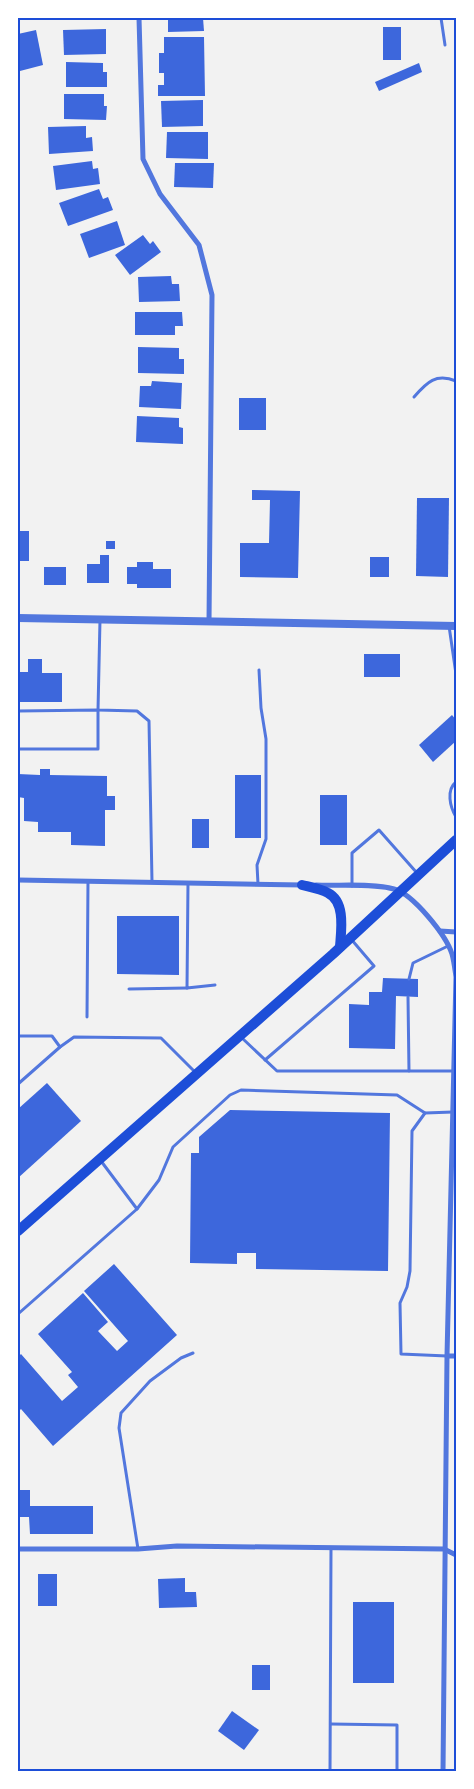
<svg xmlns="http://www.w3.org/2000/svg" width="474" height="1789" font-family="'Space Grotesk',sans-serif">
	<rect width="100%" height="100%" fill="#f2f2f2"/>
	<g fill="#3d67dc">
		<path d="M168,18H203L204,31L168,32Z"/>
		<rect x="383" y="27" width="18" height="33"/>
		<path d="M106,29V54L64,55L63,30Z"/>
		<path d="M36,30L43,65L20,71L18,60V34Z"/>
		<path d="M164,37H204L205,96H158V85H164V73H159V53H164Z"/>
		<path d="M66,62L103,63V72H107V87H66Z"/>
		<path d="M419,63L422,72L379,91L375,82Z"/>
		<path d="M64,94H104V106H107L106,120L64,119Z"/>
		<path d="M203,100V126L162,127L161,101Z"/>
		<path d="M86,126V138L92,137L93,151L49,154L48,127Z"/>
		<path d="M167,132H208V159L166,158Z"/>
		<path d="M92,161L93,169L98,168L100,184L56,190L53,166Z"/>
		<path d="M175,163H214L213,188L174,187Z"/>
		<path d="M99,189L103,199L108,197L113,210L68,226L59,203Z"/>
		<path d="M117,221L125,245L89,258L80,234Z"/>
		<path d="M143,235L150,244L153,241L161,252L130,275L115,255Z"/>
		<path d="M171,276L172,284H179L180,301L139,302L138,277Z"/>
		<path d="M135,312H182L183,326H175V335H135Z"/>
		<path d="M138,347L179,348V359H184V374L138,373Z"/>
		<path d="M152,381L182,383L181,409L139,407L140,386H151Z"/>
		<rect x="239" y="398" width="27" height="32"/>
		<path d="M137,416L179,418V427L183,428V444L136,442Z"/>
		<path d="M252,490L300,491L298,578L240,577V543H269L270,500H252Z"/>
		<path d="M417,498H449L448,577L416,576Z"/>
		<rect x="18" y="531" width="11" height="30"/>
		<rect x="106" y="541" width="9" height="8"/>
		<path d="M100,555H109V583H87V564H100Z"/>
		<rect x="370" y="557" width="19" height="20"/>
		<path d="M137,562H153V569H171V588H137V584H127V567H137Z"/>
		<rect x="44" y="567" width="22" height="18"/>
		<rect x="364" y="654" width="36" height="23"/>
		<path d="M28,659H42V673H62V702H18V672H28Z"/>
		<path d="M452,715L456,720V741L433,762L419,745Z"/>
		<path d="M40,769H50V775L107,776V796H115V810H105V846L71,845V832H38V822L24,821V798L18,797V774L40,775Z"/>
		<rect x="235" y="775" width="26" height="63"/>
		<rect x="320" y="795" width="27" height="50"/>
		<rect x="192" y="819" width="17" height="29"/>
		<path d="M117,916H179V975L117,974Z"/>
		<path d="M383,978L418,979V997L396,996L395,1049L349,1048V1004L369,1005V992H382Z"/>
		<path d="M47,1083L81,1121L18,1178V1109Z"/>
		<path d="M230,1110L390,1113L388,1271L256,1269V1253H237V1264L190,1263L191,1153H199V1137Z"/>
		<path d="M114,1264L177,1335L53,1446L21,1409L18,1412V1357L21,1354L62,1401L78,1387L68,1375L72,1372L38,1334L83,1293L108,1322L98,1331L117,1351L128,1341L84,1291Z"/>
		<path d="M18,1490H30V1506H93V1534H30L29,1517H18Z"/>
		<rect x="38" y="1574" width="19" height="32"/>
		<path d="M185,1578V1592H196L197,1607L159,1608L158,1579Z"/>
		<rect x="353" y="1602" width="41" height="81"/>
		<rect x="252" y="1665" width="18" height="25"/>
		<path d="M232,1711L259,1730L244,1750L218,1731Z"/>
	</g>
	<g fill="none" stroke-linecap="round" stroke-linejoin="round">
		<g stroke="#5277de" stroke-width="3">
			<path d="M441,18L445,45"/>
			<path d="M414,397C427,382 436,373 456,381"/>
			<path d="M100,620L98,710L137,711L149,721L152,882"/>
			<path d="M449,626L456,674"/>
			<path d="M18,711L98,710V749H18"/>
			<path d="M456,782C446,790 450,807 456,817"/>
			<path d="M188,883L187,988L215,985"/>
			<path d="M258,884L257,865L266,839V739L261,708L259,670"/>
			<path d="M352,886V853L379,830L417,873"/>
			<path d="M409,979L413,963L448,946"/>
			<path d="M129,989L187,988"/>
			<path d="M408,997L409,1071"/>
			<path d="M87,1017L88,881"/>
			<path d="M18,1036H52L60,1047L74,1037L161,1038L196,1073"/>
			<path d="M242,1038L277,1071H454"/>
			<path d="M265,1060L374,966L351,939"/>
			<path d="M18,1084L60,1047"/>
			<path d="M425,1113L412,1131L410,1271L407,1287L400,1303L401,1354L447,1356"/>
			<path d="M137,1209L159,1180L173,1147L230,1095L241,1090L397,1095L425,1113L453,1112"/>
			<path d="M18,1314L137,1209L101,1161"/>
			<path d="M138,1549L119,1428L121,1413L150,1381L181,1358L193,1353"/>
			<path d="M331,1724L397,1725V1772"/>
			<path d="M330,1772L331,1548"/>
		</g>
		<g stroke="#5277de" stroke-width="5">
			<path d="M139,18L143,159L160,194L199,245L212,295L209,622"/>
			<path d="M18,880L303,885"/>
			<path d="M316,885C339,886 373,883 394,889C413,894 446,935 452,954C454,961 455,970 456,977L447,1356L443,1772"/>
			<path d="M440,931L456,932"/>
			<path d="M447,1356H456"/>
			<path d="M18,1549H138L177,1546L444,1549L456,1555"/>
		</g>
		<path stroke="#5277de" stroke-width="8" d="M18,618L456,626"/>
		<g stroke="#1d4ed8" stroke-width="10">
			<path d="M302,885C310,887 321,889 328,893C346,902 341,931 340,947"/>
			<path d="M18,1231L333,954L456,840"/>
		</g>
	</g>
	<rect width="474" height="1789" fill="none" stroke="#ffffff" stroke-width="38"/>
	<rect x="19" y="19" width="436" height="1751" fill="none" stroke="#1d4ed8" stroke-width="2"/>
</svg>
